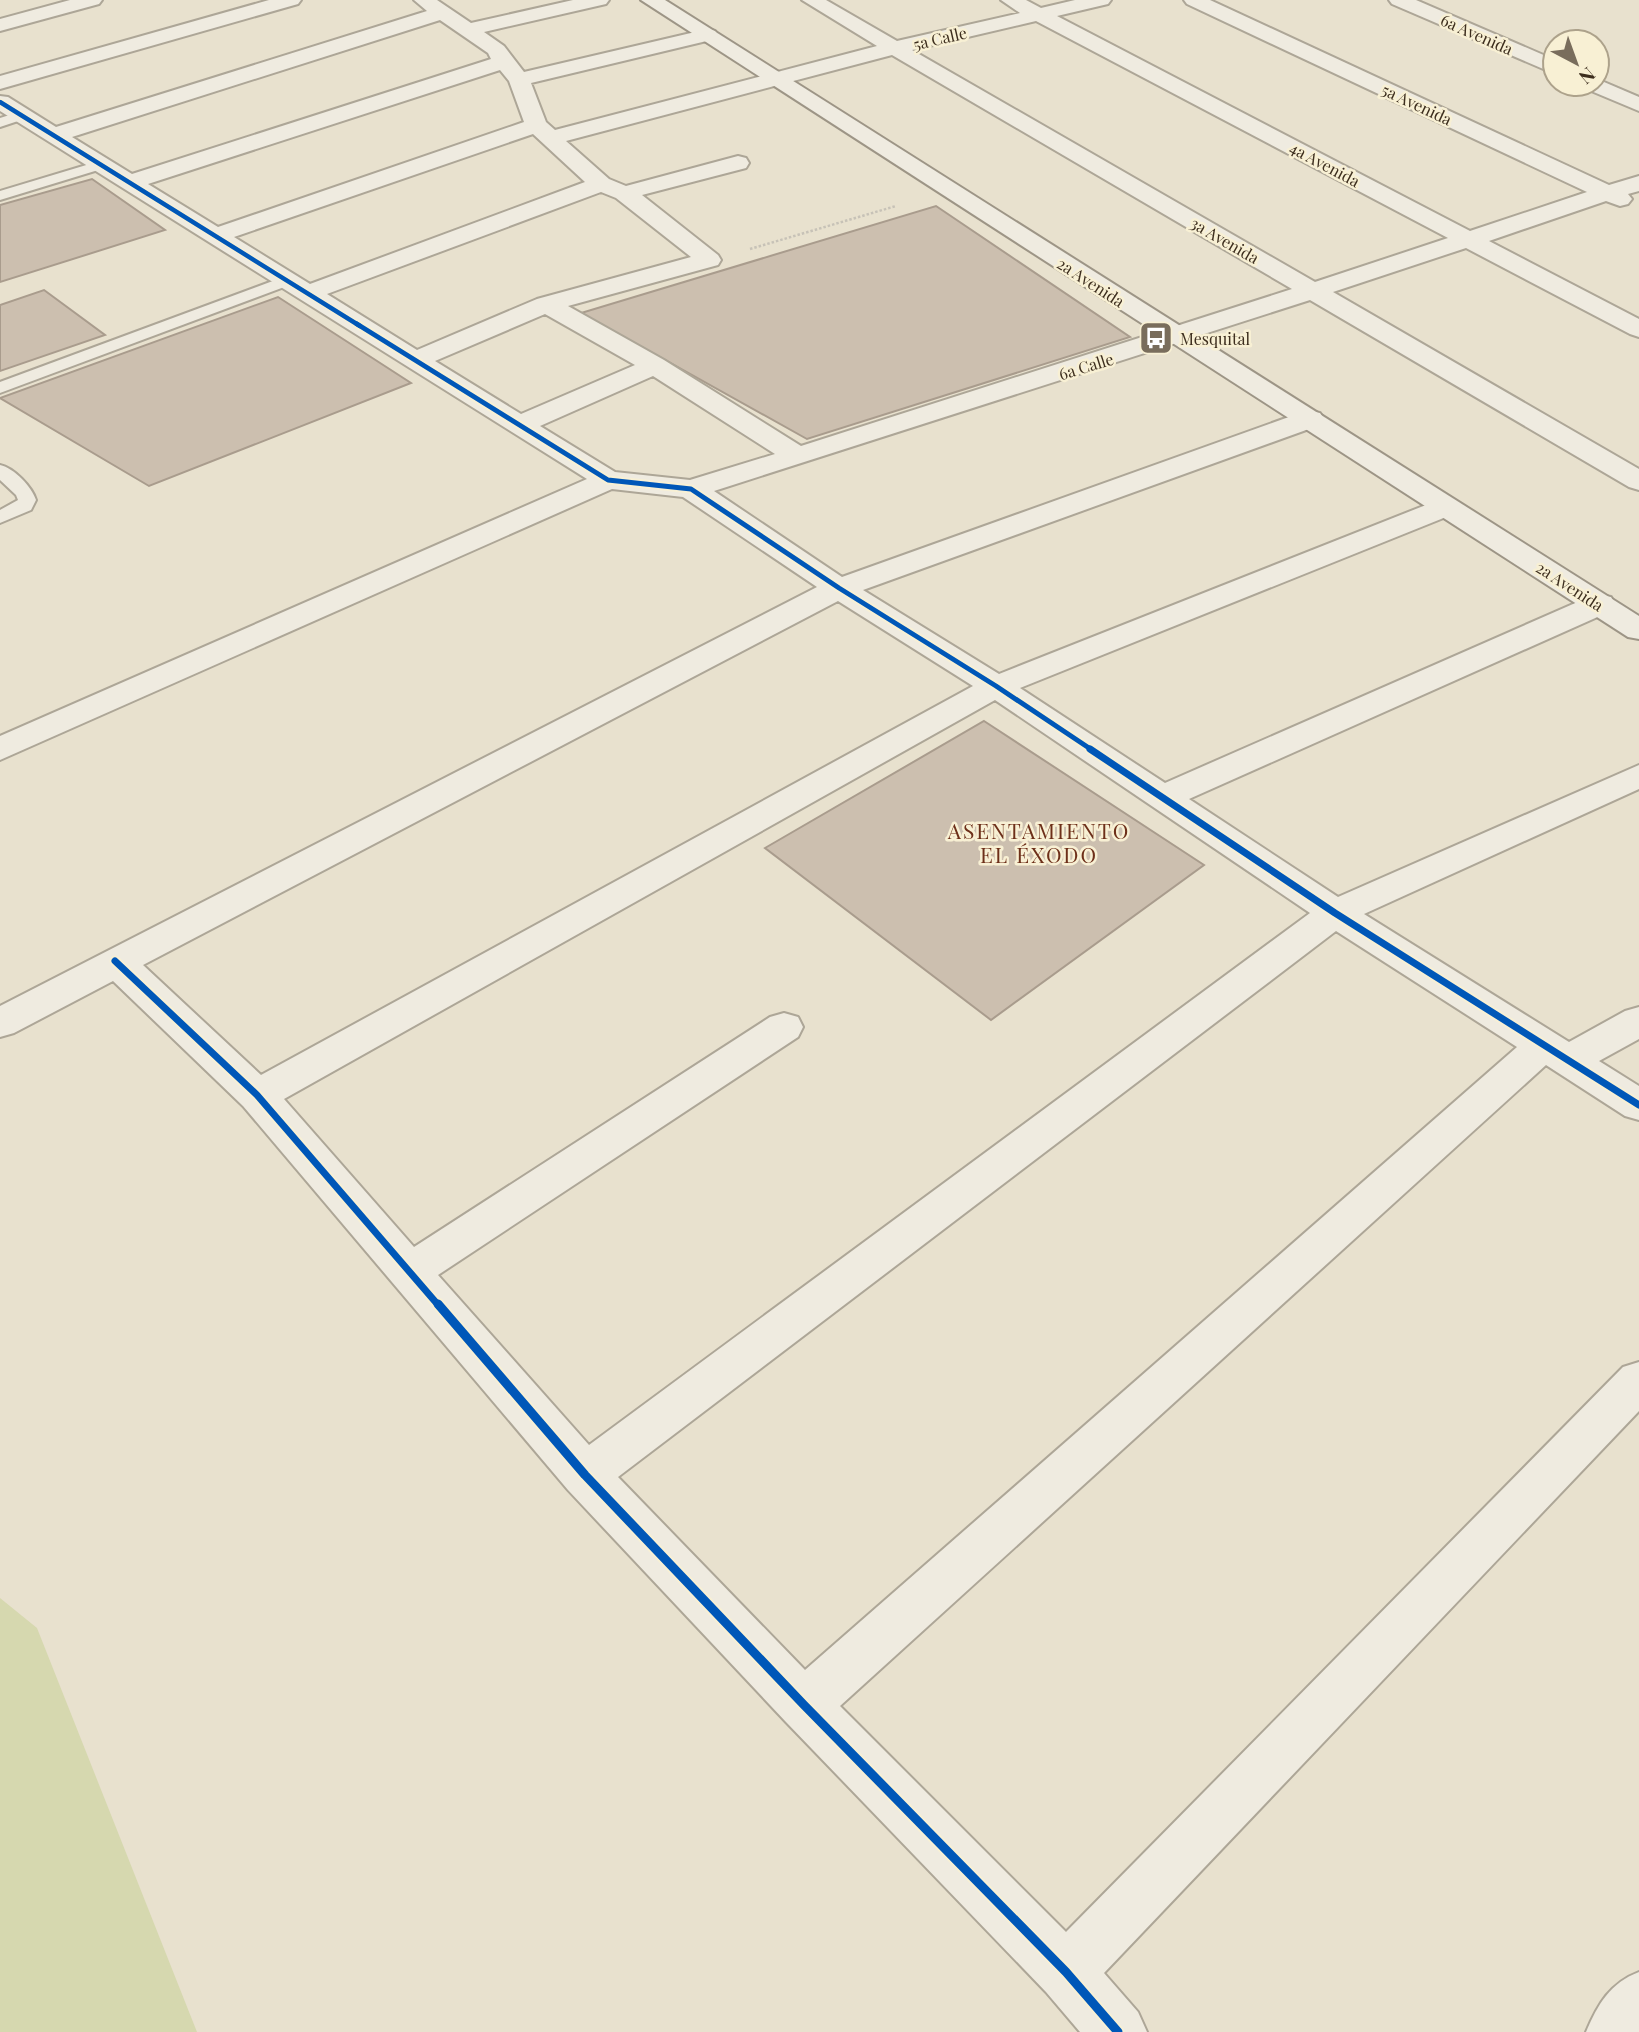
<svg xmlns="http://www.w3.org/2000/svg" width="1639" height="2032" font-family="'Playfair Display',serif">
	<rect width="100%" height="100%" fill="#e8e1ce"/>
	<path fill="#d6d8af" d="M0,1598L37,1628L197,2032H0Z"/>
	<g fill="#ccbfaf" stroke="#a99c8d" stroke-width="2">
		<path d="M92,179L165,230L0,282V205Z"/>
		<path d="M936,206L1130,337L807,439L581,313Z"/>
		<path d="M44,290L105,335L0,371V305Z"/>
		<path d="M278,297L411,383L149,486L0,398Z"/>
		<path d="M984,721L1204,865L991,1020L765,848Z"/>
	</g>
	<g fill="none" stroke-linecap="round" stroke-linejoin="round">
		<defs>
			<g id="lane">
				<path d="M19,112L26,116L24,119L0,127V118Z"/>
				<path d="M103,160L110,164L108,167L0,200V191Z"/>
				<path d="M289,275L295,277L297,280L295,283L0,393V382Z"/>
				<path d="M0,465C14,468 32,487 36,500L31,510L0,523V510L18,500L16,495L0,480Z"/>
			</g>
			<g id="street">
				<path d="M70,0H102L99,4L0,31V19Z"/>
				<path d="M269,0H301L298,4L0,89V76Z"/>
				<path d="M414,0H437L471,23L573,0H609L606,4L484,32L504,46L524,72L708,29L715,31L718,35L715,39L531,83L546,122L555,130L877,46L802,0H826L897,41L1020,13L1001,0H1026L1041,8L1075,0H1111L1108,4L1057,16L1470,231L1587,192L1187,4L1184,0H1210L1609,185L1639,176V191L1628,194L1632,199L1628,204L1620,206L1606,201L1489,241L1639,319V337L1630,334L1466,248L1333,292L1639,469V490L1629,487L1310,300L714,491L842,577L1300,413L1310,411L1320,413L1324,419L1320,425L863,590L999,674L1436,501L1446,498L1456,501L1461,507L1456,513L1020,688L1165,783L1589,597L1600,595L1611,597L1615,604L1611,611L1189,799L1338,897L1639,765V789L1364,914L1569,1042L1625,1011L1639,1007V1039L1599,1061L1639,1086V1120L1625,1116L1546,1065L840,1706L1066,1932L1623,1367L1639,1362V1411L1104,1973L1138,2012L1147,2032H1080L1046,1992L786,1722L568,1490L243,1106L113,981L14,1033L0,1037V1006L817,587L683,497L612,489L0,760V736L587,479L0,111V96L8,97L56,127L427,11ZM440,20L488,53L491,59L132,174L72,137ZM1036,21L1448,238L1315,282L912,50ZM892,55L1292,289L801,446L664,360L568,306L718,265L721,260L718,255L642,195L746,168L749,163L746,158L738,156L626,186L609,179L566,141ZM500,70L509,81L524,122L218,227L148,184ZM533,134L585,182L310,284L234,237ZM601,192L616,198L691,257L537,299L417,350L327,294ZM545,314L635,365L521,414L435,361ZM653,376L775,454L690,480L615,472L540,426ZM838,601L973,686L261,1075L143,965ZM995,700L1310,913L589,1445L438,1275L798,1037L803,1027L798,1017L784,1013L770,1017L414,1247L284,1099ZM1336,931L1517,1047L805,1670L618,1477Z"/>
				<path d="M1389,0H1416L1555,60V74L1392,4Z"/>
				<path d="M1597,79L1639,97V111L1584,88L1580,84H1597Z"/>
				<path d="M1639,1972V2032H1586C1598,2004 1610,1983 1639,1972Z"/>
			</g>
			<path id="secondary" d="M641,0H665L1639,616V639L1628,637Z"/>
		</defs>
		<use href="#lane" stroke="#ada697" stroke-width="4"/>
		<use href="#street" stroke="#ada697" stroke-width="4"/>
		<use href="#secondary" stroke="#9d9586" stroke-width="4"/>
		<path stroke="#c7c2b7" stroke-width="2.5" stroke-dasharray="2.5 2" stroke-linecap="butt" d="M750,249L896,206"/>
		<use href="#lane" fill="#efebe0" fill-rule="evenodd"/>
		<use href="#street" fill="#efebe0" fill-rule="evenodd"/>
		<use href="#secondary" fill="#efebe0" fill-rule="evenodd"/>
		<defs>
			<path id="cycleway-far3" d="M0,102L360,326"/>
			<path id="cycleway-far2" d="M357,324L608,480L691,489L839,588L996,686L1092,750"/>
			<g id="cycleway-far1">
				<path d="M1090,749L1335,913L1639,1105"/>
				<path d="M115,961L257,1095L439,1306"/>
			</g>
			<path id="cycleway" d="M438,1304L585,1475L804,1705L1066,1972L1118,2032"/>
		</defs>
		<use href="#cycleway-far3" stroke="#f8f0d4" stroke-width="7"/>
		<use href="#cycleway-far2" stroke="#f8f0d4" stroke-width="9"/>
		<use href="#cycleway-far1" stroke="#f8f0d4" stroke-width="11"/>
		<use href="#cycleway" stroke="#f8f0d4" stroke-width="13"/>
		<use href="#cycleway-far3" stroke="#0057b8" stroke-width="4.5"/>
		<use href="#cycleway-far2" stroke="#0057b8" stroke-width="5"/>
		<use href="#cycleway-far1" stroke="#0057b8" stroke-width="7"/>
		<use href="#cycleway" stroke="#0057b8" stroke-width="9"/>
	</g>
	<defs>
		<symbol id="bus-square" viewBox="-11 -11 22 22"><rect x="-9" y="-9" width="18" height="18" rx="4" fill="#796d5c" stroke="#f8f0d4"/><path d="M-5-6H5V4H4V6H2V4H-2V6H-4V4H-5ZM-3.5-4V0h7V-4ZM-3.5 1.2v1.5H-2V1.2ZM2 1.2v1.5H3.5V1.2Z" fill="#fff"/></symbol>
	</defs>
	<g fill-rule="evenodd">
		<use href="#bus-square" x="1137" y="319" width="38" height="38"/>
	</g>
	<g text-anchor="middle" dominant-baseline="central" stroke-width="5" stroke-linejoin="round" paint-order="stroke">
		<g font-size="16" fill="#3d2e1e" stroke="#f8f0d4">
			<text transform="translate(1477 34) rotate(24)">6a Avenida</text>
			<text transform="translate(940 38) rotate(-13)">5a Calle</text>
			<text transform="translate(1417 104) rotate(25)">5a Avenida</text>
			<text transform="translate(1325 164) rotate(28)">4a Avenida</text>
			<text transform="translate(1225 240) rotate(30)">3a Avenida</text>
			<text transform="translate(1091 282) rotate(33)">2a Avenida</text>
			<text transform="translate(1086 366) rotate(-17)">6a Calle</text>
			<text transform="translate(1570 586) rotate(33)">2a Avenida</text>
		</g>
		<g font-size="16" fill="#3d2e1e" stroke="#f8f0d4" text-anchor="start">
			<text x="1180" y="338">Mesquital</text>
		</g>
		<g font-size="21" letter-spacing="2" fill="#6d2f19" stroke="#f8f0d4">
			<text x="1039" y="830">ASENTAMIENTO<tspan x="1039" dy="24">EL ÉXODO</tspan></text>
		</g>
	</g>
	<g transform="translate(1576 63) rotate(139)"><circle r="33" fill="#f8f0d4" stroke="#ada28b" stroke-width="2"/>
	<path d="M0-5L12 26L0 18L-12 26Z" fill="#796d5c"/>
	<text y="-10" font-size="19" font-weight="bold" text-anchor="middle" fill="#3d2e1e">N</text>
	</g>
</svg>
